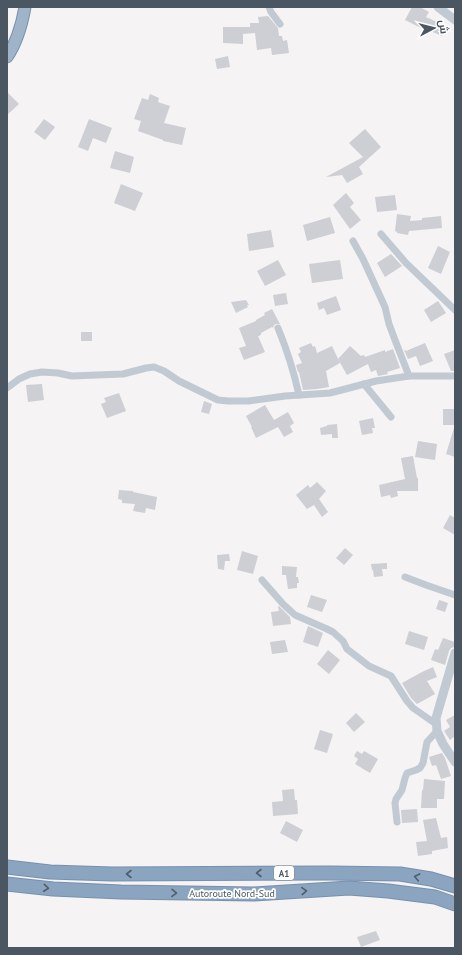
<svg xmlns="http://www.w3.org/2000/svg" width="462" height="955" font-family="'PT Sans',Cairo,sans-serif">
	<rect width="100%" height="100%" fill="#f5f3f3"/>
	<g fill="#cdcfd5">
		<path d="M412,7H420L429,12L426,17L446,26L442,36L421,27V28L405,20Z"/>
		<path d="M268,16L278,28L279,36H282L283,41L287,40L289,53L272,55L271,48L257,50L255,33L243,34V44L223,43V27H250V23H259L258,17Z"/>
		<path d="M228,56L230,67L217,69L215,59Z"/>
		<path d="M7,92L19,104L7,115Z"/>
		<path d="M150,94L159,98L158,102L170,106L164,123L186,128L182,145L163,141V140L138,131L141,121L134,119L142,98L148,100Z"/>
		<path d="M44,119L55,127L45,140L34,132Z"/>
		<path d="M89,119L112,128L106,143L93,138L88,151L78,147Z"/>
		<path d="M365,129L381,147L359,167L363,174L347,183L342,175L326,177L363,157L349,143Z"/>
		<path d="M115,151L134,157L130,173L110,168Z"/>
		<path d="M121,184L143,193L135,211L114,203Z"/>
		<path d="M346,193L354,203L350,207L361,220L350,229L333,205Z"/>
		<path d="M395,195L397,210L377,212L375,197Z"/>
		<path d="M397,214L411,216L410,221L422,220V218L441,216L442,228L409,231L408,235L397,233V232L395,231Z"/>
		<path d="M330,217L335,233L307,241L303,225Z"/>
		<path d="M271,230L274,247L249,251L247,234Z"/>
		<path d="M438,246L450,252L441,274L428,268Z"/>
		<path d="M391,254L402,266L385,277L377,263Z"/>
		<path d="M278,260L286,275L265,286L257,271Z"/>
		<path d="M340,260L343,279L312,283L309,264Z"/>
		<path d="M286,293L288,304L275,306L273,295Z"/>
		<path d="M336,296L341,310L327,315L324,308L319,310L317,303Z"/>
		<path d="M246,300L249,305H247L248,307L236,313L231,302Z"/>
		<path d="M438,301L446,313L431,322L424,310Z"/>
		<path d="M272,309L280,324H276L274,325L273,328L272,327L261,333V335L258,336L265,352L244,360L239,348L246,346L239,328L256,321V320L265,315L264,313Z"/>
		<rect x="81" y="332" width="11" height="9"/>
		<path d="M311,343L313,347L315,346L317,353L332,346L340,363L326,371L329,387L317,389L303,390L299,372H298L296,365L302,363L298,354L301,352L299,348Z"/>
		<path d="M425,343L433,361L420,366L416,356L408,359L404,350H405L406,351Z"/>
		<path d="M350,346L361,356L364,355L365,357L385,350V352L393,349L400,368L387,372L388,374L378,376L376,370L371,372L368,364L347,375L338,359Z"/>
		<path d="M455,350V371H451L444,354Z"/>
		<path d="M42,384L44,400L28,402L26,385Z"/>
		<path d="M119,393L126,411L107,418L101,404L106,402L104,398Z"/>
		<path d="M204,401L212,404L209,414L201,412Z"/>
		<path d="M265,405L274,420L288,412L294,423L290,426L293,432L284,437L278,427L256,438L251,427H252L246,416Z"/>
		<rect x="443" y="409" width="12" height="16"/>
		<path d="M373,418L375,428H372L373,433L362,435L359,421Z"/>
		<path d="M337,424L338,438H332V434L321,435L320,428L327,426V425Z"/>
		<path d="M454,428L455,429V457L446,454Z"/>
		<path d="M418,441L437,444L435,460L415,457Z"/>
		<path d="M413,456L417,478H418V491H397L398,496L391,498L390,495L381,497L379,485L405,479L401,458Z"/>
		<path d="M317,482L326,491L319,499L328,512L322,517L314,505L307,509L296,495L308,485L310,488Z"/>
		<path d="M119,490L133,491V492L157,497L155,510L146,508L145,513L133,511L135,504L122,503V500L118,499Z"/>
		<path d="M450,515L455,518V535L443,528Z"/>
		<path d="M345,548L353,555L344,565L336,558Z"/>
		<path d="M242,551L258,556L253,574L237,570Z"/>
		<path d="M229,554L230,561H225L224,570L218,569L217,555Z"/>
		<path d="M387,563V569H382L383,576L374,577L373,570H372L371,564Z"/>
		<path d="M282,566L297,567L296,577H298L299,583H297V588L288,589L286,575H282Z"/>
		<path d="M311,595L327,600L322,612L307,607Z"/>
		<path d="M439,600L448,603L445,612L436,609Z"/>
		<path d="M279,606L290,617L291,624L273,626L271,612L279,611L278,607Z"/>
		<path d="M308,626L323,633L318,647L303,642Z"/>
		<path d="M409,631L428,637L424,650L405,644Z"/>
		<path d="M443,638L455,642L454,647L451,648L449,651L445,665L431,660L435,649L438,650Z"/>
		<path d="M285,640L288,652L272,654L270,642Z"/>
		<path d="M328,650L340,660L329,674L317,664Z"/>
		<path d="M433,667L437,677L427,681L435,694L417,704L411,698L402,683L422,672Z"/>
		<path d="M356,713L365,722L354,732L346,723Z"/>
		<path d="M455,715V736L450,740L444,731L450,727L446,720Z"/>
		<path d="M320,730L333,734L327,753L314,749Z"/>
		<path d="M357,751L362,754L364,751L378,759L370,773L355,764L358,759L354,756Z"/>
		<path d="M442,753L445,758L451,776L441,779L436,765L432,766L429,757Z"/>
		<path d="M424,779L445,781L444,799H437V808H421L422,790H423Z"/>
		<path d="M294,789L295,800H297L298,814L273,816L272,802L283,801L282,790Z"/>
		<path d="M417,809L418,822L402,823L401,810Z"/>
		<path d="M436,818L441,838L447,837L448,848L432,851V854L418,856L416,842L427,841L423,820Z"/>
		<path d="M286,821L303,830L297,842L280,833Z"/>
		<path d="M376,931L380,940L361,947L357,937Z"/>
	</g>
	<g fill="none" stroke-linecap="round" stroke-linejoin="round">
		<defs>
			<path id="trunk" d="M7,57C17,42 22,24 25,7"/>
			<g id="motorway">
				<path d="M7,867L50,872L112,874L330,873L400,874L431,879L455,886"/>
				<path d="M7,884L53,889L121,892L254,894L349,888L388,891L435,897L455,904"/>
			</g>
		</defs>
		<use href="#trunk" stroke="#7690ad" stroke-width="13"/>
		<use href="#motorway" stroke="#7690ad" stroke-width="15"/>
		<g stroke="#c1cad2" stroke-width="7">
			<path d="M269,7L271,12L280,24"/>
			<path d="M381,234L406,263L455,310"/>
			<path d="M353,241L363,259L385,307L389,324L395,340L409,376"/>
			<path d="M278,328C287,350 294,372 299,395"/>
			<path d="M364,384L391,417"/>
			<path d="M7,388L19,379L30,374L42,372L58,373L72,376L96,375L123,374L146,368L154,367L164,371L179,381L218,400L228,401H248L285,396L330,393L376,381L409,376H455"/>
			<path d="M405,577L426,585L455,595"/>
			<path d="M262,580L283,604L295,615L327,629L333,632L343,641L347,649L369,666L391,676L407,701L413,708L436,724"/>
			<path d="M397,822L395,803L396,799L402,790L405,778L407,773L416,770L420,768L423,763L427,742L437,731"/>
		</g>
		<g stroke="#c1cad2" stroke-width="9">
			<path d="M438,7L455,20"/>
			<path d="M455,653L436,718L437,731L443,744L455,762"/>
		</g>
		<use href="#trunk" stroke="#9fb4c9" stroke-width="11"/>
		<use href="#motorway" stroke="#8ba5c1" stroke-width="13"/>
	</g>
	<defs><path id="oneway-chevron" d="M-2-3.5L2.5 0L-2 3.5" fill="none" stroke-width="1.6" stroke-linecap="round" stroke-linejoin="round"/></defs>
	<g stroke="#505e6b">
		<use href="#oneway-chevron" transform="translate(259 873) rotate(180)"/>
		<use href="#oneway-chevron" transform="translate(129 874) rotate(180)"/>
		<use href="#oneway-chevron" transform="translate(417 877) rotate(-169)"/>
		<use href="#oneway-chevron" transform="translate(46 888) rotate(6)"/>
		<use href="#oneway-chevron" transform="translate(304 891) rotate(-3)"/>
		<use href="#oneway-chevron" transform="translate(174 893) rotate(1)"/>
	</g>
	<g text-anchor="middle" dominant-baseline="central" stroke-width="3.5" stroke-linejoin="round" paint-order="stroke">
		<rect fill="#fff" stroke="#808990" stroke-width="1" x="274" y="866" width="20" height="14" rx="3"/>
		<g font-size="9" font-weight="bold" fill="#4a5661">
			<text x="284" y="873">A1</text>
		</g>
		<g font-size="10" fill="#4a5661" stroke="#fff">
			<text x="232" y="893">Autoroute Nord-Sud</text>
		</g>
	</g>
	<rect width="462" height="955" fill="none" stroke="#4a5661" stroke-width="16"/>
	<g transform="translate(434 28) rotate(83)" stroke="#ffffff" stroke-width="3" paint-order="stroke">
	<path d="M0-3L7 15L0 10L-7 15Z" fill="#4a5661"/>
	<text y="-6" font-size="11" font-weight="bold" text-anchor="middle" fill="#4a5661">ش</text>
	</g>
</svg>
